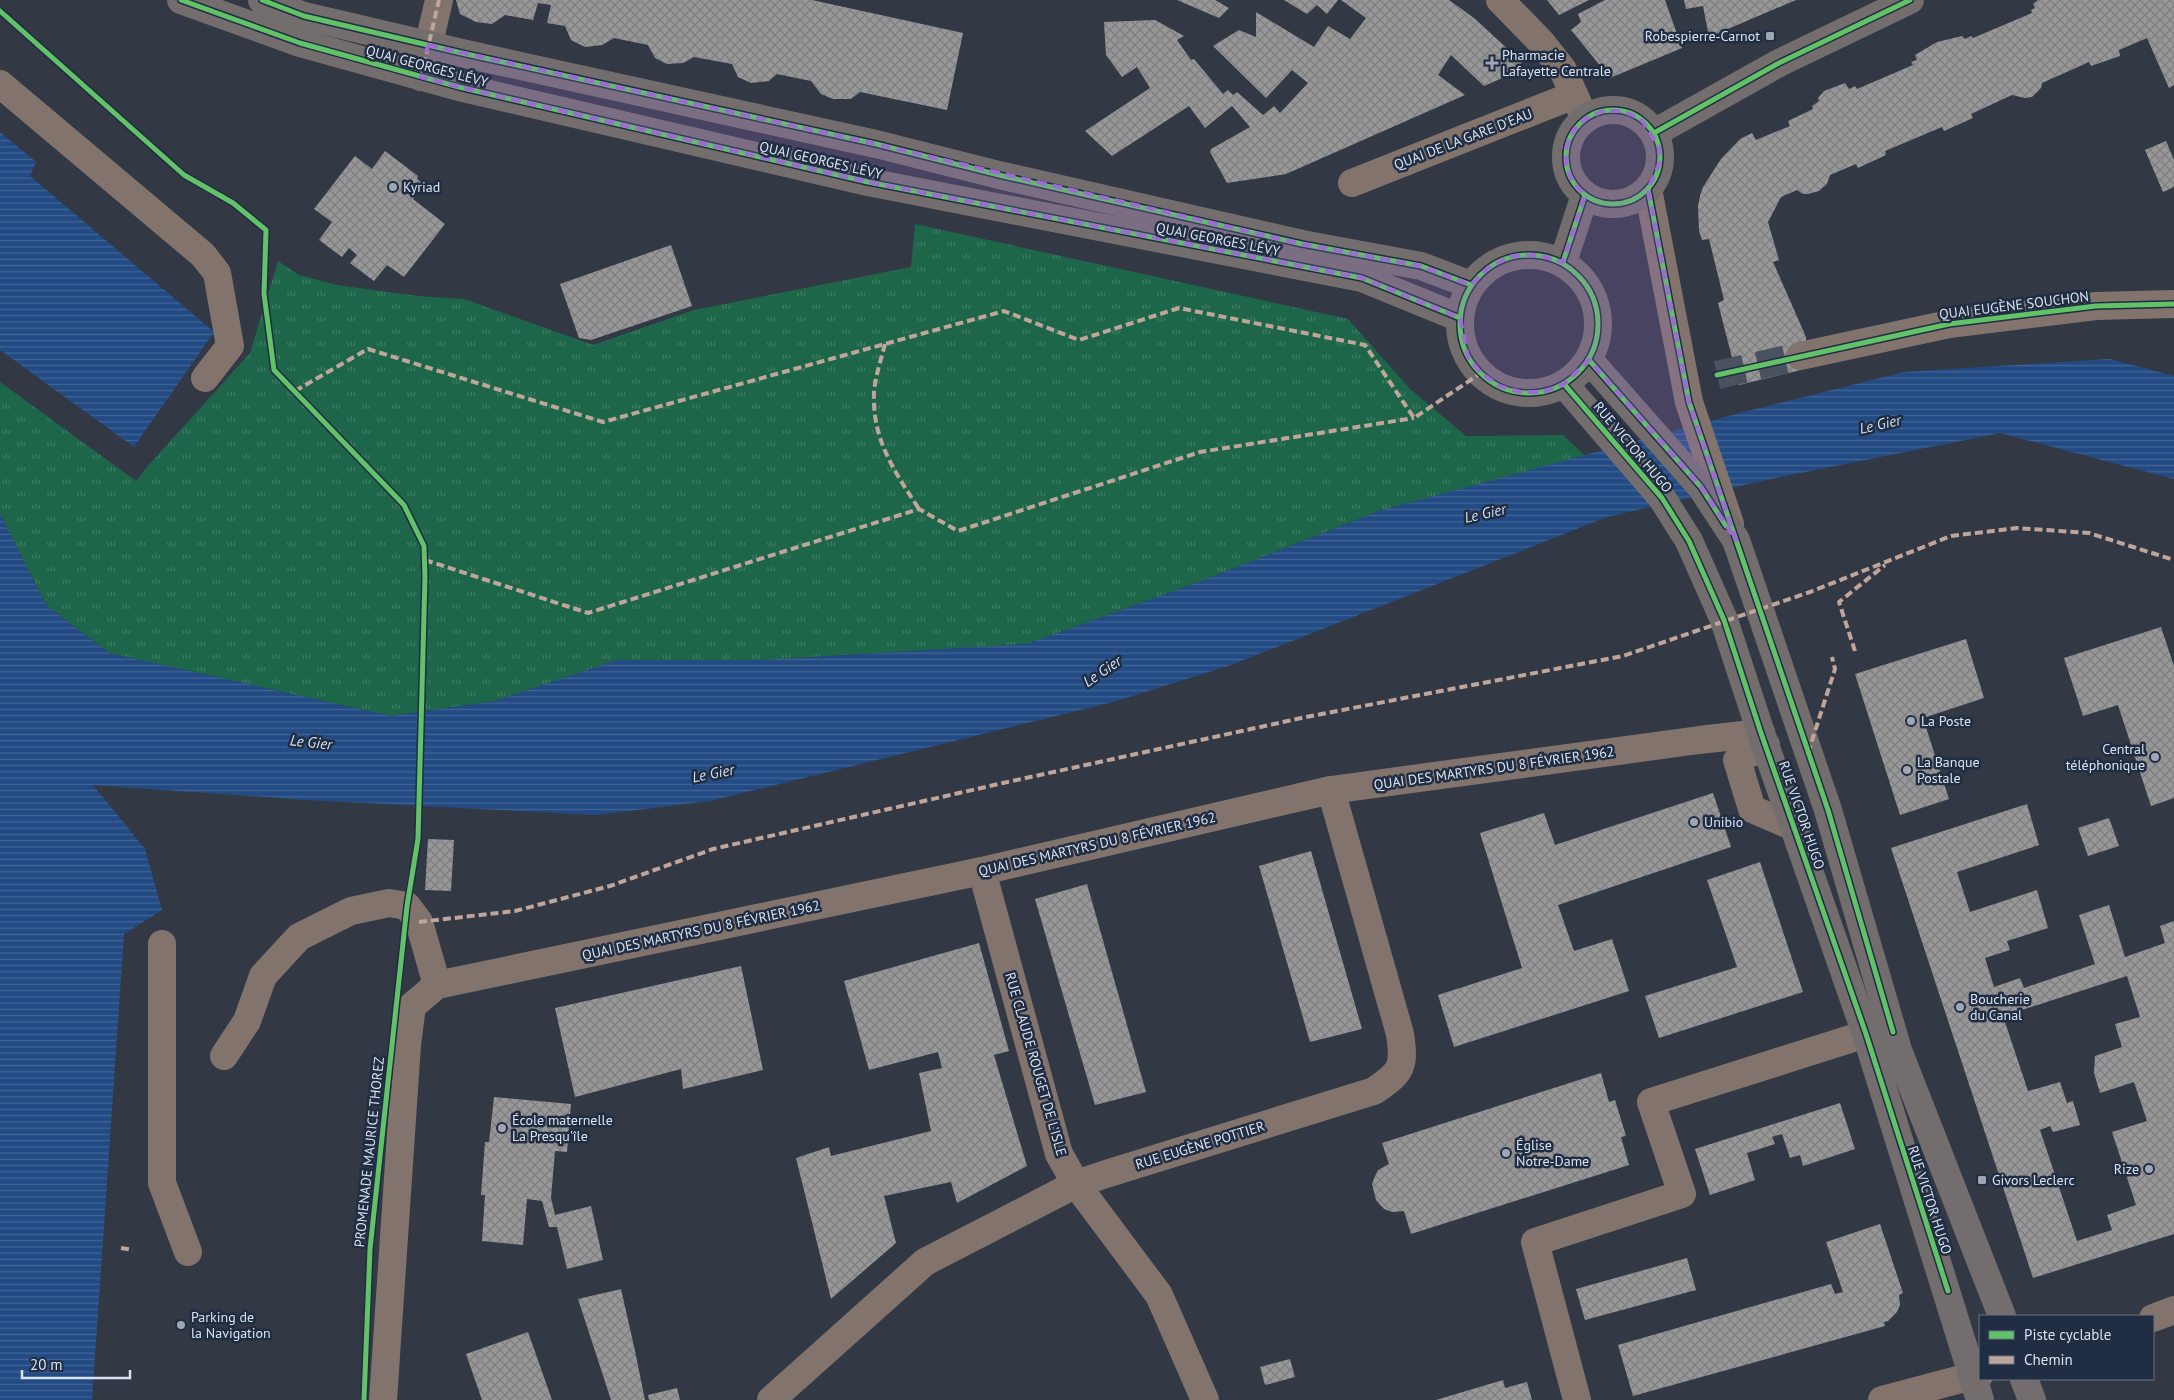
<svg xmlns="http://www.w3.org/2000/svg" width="2174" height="1400" font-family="'PT Sans',sans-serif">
	<defs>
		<pattern id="park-tufts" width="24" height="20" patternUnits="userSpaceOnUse" patternTransform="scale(1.25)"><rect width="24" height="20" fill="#1e664a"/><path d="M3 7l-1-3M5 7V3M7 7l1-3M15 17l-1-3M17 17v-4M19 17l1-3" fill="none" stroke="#3e7c64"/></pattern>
		<pattern id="water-rules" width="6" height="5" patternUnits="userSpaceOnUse" patternTransform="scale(1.25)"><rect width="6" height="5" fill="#234b83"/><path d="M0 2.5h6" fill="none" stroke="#426595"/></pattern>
		<pattern id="building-cross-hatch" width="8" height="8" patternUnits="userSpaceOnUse" patternTransform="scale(1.25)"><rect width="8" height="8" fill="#989798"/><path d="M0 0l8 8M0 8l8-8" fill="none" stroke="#7e7e80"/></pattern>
	</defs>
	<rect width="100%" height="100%" fill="#323945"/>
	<path fill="url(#park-tufts)" d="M915,224L1348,319L1410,389L1466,436L1563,435L1585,456L1379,511L1199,582L1027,644L764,660H617L495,701L391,716L109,653L46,605L0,513V382L136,481L147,467L250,353L278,261L299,275L337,285L417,296L464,299L593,345L694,310L911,267Z"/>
	<g fill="url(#water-rules)">
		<path d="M0,132L36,162L30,176L214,332L134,447L0,350Z"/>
		<path d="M2110,359L2174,376V479L2000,433L1766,480L1607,517L1231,665L1113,702L710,801L597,815L307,800L93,785L145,849L162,910L124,934L92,1400H0V513L46,605L109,653L391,716L495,701L617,660H764L1027,644L1199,582L1379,511L1736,414L1904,372Z"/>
	</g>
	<g fill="url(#building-cross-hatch)" fill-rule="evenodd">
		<path d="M456,0H812L963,33L947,110L860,92L851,99H833L821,94L811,81L777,74L769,81L751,83L738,77L732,64L694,57L683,63L667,64L655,58L648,45L614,38L602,45L585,47L571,40L565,26L547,23L551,5L538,3L533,20L505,15L492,24L476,22L460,14Z"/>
		<path d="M1177,0H1215L1229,8L1219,18Z"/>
		<path d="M1284,0H1338L1327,14L1317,5L1307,14Z"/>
		<path d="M1341,0H1449L1474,18L1522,62L1516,72L1484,86L1451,55L1438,75L1465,95L1286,174L1227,183L1210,152L1211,149L1250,127L1232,106L1205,128L1189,106L1112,156L1085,131L1150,88L1137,67L1122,77L1106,55L1104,22L1155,20L1184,36L1177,40L1191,60L1194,59L1223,94L1228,90L1233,95L1237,92L1263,115L1274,106L1280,113L1308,83L1292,70L1266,98L1213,46L1239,30L1256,37V12L1314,47L1328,26L1350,39L1366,18Z"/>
		<path d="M1547,0H1589L1559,15Z"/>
		<path d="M1605,0H1665L1682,48L1610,78L1571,30L1581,22L1578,14Z"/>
		<path d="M1684,0H1796L1709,37L1703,6L1686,9Z"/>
		<path d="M2038,0H2174V85L2169,88L2147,38L2119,50L2120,56L2091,66L2089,62L2042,83L2041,88L2032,97L2025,98L2012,95L1971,114L1973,118L1944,131L1942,127L1885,151L1886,155L1858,168L1856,164L1830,175L1827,184L1819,191L1808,194H1803L1797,190L1781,197L1768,222L1779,260L1773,262L1806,337V343L1798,351L1801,370L1739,385L1718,303L1724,300L1709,239L1702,240L1699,231L1698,206L1700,196L1703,187L1721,159L1740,139L1752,133L1756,140L1790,126L1788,121L1813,109L1812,106L1819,101L1818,98L1824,91L1845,83L1849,89L1855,86L1857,89L1913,65L1911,62L1917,60L1915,55L1937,42L1962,36L1965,39L1971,36L1973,38L2032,13L2031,10L2035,8L2033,4Z"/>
		<path d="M2166,141L2174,160V187L2163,192L2145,150Z"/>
		<path d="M385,151L418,176L417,179L424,184L413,199L445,224L404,277L387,265L374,281L350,263L357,255L349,248L342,257L319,240L332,222L314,209L355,156L372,169Z"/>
		<path d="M671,245L692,306L591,340L579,338L560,284Z"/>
		<path d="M2161,627L2174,666V798L2151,806L2118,705L2083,716L2064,658Z"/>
		<path d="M1966,639L1984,698L1923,718L1949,799L1900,815L1855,674Z"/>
		<path d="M1713,793L1731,847L1558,905L1574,951L1612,939L1629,991L1454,1047L1438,995L1522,968L1480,833L1544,813L1555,845Z"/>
		<path d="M2027,804L2039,845L1957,872L1970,912L2037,890L2048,928L2007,941L2010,950L1985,958L1994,987L2020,978L2024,988L2095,964L2079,915L2109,905L2125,957L2165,943L2160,926L2174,921V1234L2033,1278L1891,848ZM2127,976L2140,1017L2115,1024L2122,1047L2095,1056L2094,1073L2100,1093L2134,1082L2147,1121L2112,1132L2136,1205L2107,1215L2112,1230L2077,1241L2040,1130L2050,1126L2053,1132L2080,1125L2073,1101L2067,1103L2060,1082L2028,1091L2003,1016Z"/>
		<path d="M2109,818L2119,846L2088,856L2078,828Z"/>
		<path d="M428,839L454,840L451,891L425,890Z"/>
		<path d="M1311,851L1362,1029L1310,1042L1259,866Z"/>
		<path d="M1760,862L1803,992L1659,1038L1645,996L1737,967L1707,880Z"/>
		<path d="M1087,884L1146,1092L1095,1105L1035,899Z"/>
		<path d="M979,943L1009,1051L994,1055L1027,1166L957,1203L951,1182L884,1196L896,1243L831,1299L796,1158L829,1147L831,1156L931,1131L919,1073L942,1068L938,1052L869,1070L844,981Z"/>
		<path d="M741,966L763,1070L683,1089L681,1069L575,1097L555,1008Z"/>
		<path d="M1601,1073L1609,1102L1615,1100L1626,1136L1621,1137L1629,1165L1411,1234L1404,1211L1392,1212L1384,1209L1376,1200L1372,1184L1375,1176L1378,1170L1389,1164L1382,1143Z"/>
		<path d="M494,1097L571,1104L567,1152L555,1151L551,1198L555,1215L591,1206L603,1260L567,1269L557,1227H549L542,1201L527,1199L523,1245L482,1241L485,1195H481L485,1142H489Z"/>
		<path d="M1840,1103L1855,1149L1803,1166L1800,1155L1790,1158L1782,1134L1772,1137L1775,1144L1747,1153L1755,1180L1710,1195L1695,1149Z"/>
		<path d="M1880,1224L1903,1293L1899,1295L1900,1305L1897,1312L1888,1321L1884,1322L1885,1326L1633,1396L1618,1345L1831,1284L1835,1294L1843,1292L1826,1242Z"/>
		<path d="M1687,1258L1696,1290L1585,1320L1576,1289Z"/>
		<path d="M621,1289L635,1351L645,1400H611L578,1299Z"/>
		<path d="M528,1332L552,1400H482L466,1354Z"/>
		<path d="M1290,1359L1295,1377L1265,1385L1260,1367Z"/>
		<path d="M1503,1380L1505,1388L1527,1382L1532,1400H1436Z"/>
		<path d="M677,1388L680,1400H649L648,1395Z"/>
	</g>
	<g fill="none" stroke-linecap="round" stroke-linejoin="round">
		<path stroke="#4b525f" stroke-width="28" stroke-dasharray="28 14" stroke-linecap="butt" d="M1717,375L1800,356"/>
		<g stroke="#82746d" stroke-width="28">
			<path d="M1500,0L1541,42L1563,70L1585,119"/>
			<path d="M421,77L439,0"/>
			<path d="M0,84L203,255L217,273L230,346L205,378"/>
			<path d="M1352,183L1574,95"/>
			<path d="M1648,189L1689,402L1730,524"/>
			<path d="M1800,356L1949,324L2096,306L2174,304"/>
			<path d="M1766,745L1737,760L1752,809L1794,827"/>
			<path d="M982,871L1059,1154L1076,1184L1159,1295L1205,1400"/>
			<path d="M162,944V1183L188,1252"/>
			<path d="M224,1056L247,1021L263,976L299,937L351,911L389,903L407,906L419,922L437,985"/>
			<path d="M2153,1318L2174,1310"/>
			<path d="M383,1400L407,1045L412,1006L437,985L982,871L1331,790L1699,740L1761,733"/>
			<path d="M771,1400L925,1262L1076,1184L1106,1174L1374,1091C1402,1072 1405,1067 1400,1034L1331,790"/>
			<path d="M1577,1400L1535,1242L1682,1194L1651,1102L1866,1034"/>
			<path d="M1882,1400L1980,1374"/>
		</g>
		<g stroke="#736d6e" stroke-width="28">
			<path d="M181,0L300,43L459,87L868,182L1362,278L1460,318"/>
			<path d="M262,0L304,16L466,54L876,144L1003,176L1302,244L1421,266L1471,285"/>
			<circle cx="1613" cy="157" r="47"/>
			<path d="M1654,133L1779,63L1910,0"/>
			<circle cx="1529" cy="324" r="69"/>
			<path d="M1563,262L1585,195"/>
			<path d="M1589,360L1701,487L1736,540L1828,810L1898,1050L2002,1316"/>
			<path d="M1564,384L1662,498L1689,541L1724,620L1761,733L1866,1034L1980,1400"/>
			<path d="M2024,1379L2032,1400"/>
		</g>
		<g stroke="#c0a59a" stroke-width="4" stroke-dasharray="8 4" stroke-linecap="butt">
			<path d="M421,77L439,0"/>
			<path d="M885,344C881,360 875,377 874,393C872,440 895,472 919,509"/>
			<path d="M295,391L368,349L603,422L1004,311L1079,340L1179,308L1365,345L1414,418L1481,373"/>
			<path d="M425,560L588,613L919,509L958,531L1200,452L1414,418"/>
			<path d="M1855,651L1839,602L1885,565"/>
			<path d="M1808,753L1835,669L1832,657"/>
			<path d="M419,922L515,911L610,886L713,849L1003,783L1306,717L1623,656L1810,592L1951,536L2017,528L2089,533L2174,560"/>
			<path d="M121,1248L133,1250"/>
		</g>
		<defs>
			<g id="cycleway">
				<path d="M181,0L300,43L459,87L868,182L1362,278L1460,318"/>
				<path d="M262,0L304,16L466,54L876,144L1003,176L1302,244L1421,266L1471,285"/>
				<path d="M0,11L184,175L233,203L266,230L264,294L274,370L404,505L424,546L425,577L418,839L407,906L370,1249L364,1400"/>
				<circle cx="1613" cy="157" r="47"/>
				<path d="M1654,133L1779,63L1910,0"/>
				<path d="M1648,189L1689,402L1828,810L1893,1032"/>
				<circle cx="1529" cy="324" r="69"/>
				<path d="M1563,262L1585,195"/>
				<path d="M1589,360L1701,487L1726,526"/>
				<path d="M1717,375L1949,324L2096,306L2174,304"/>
				<path d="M1564,384L1662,498L1689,541L1724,620L1761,733L1866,1034L1948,1291"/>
			</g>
		</defs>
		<use href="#cycleway" stroke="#202d42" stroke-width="8"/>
		<use href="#cycleway" stroke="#61c268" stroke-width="5"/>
	</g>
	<path fill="#9c6cd0" fill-opacity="0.2" stroke="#9c6cd0" stroke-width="4" stroke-dasharray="10 6" stroke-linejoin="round" d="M428,45L876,144L1302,244L1421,266L1471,285L1489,267L1512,256L1538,255L1563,262L1585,195L1573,183L1566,166V148L1573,131L1585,119L1603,111H1623L1641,119L1659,147L1660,162L1648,189L1689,402L1736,540L1701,487L1589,360L1564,384L1543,392H1520L1499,386L1481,373L1468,357L1460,318L1362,278L868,182L459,87L421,77Z"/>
	<g fill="#9fa7b4" stroke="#202d42" stroke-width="2">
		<rect x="1765" y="31" width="10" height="10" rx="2.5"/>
		<path d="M1489.5 55.5h5v5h5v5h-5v5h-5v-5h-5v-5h5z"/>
		<circle cx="393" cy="187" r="5"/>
		<circle cx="1911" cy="721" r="5"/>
		<circle cx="2155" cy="757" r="5"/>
		<circle cx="1907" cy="770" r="5"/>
		<circle cx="1694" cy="822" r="5"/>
		<circle cx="1960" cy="1007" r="5"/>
		<circle cx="502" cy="1128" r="5"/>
		<circle cx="1506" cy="1153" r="5"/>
		<circle cx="2149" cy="1169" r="5"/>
		<rect x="1977" y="1175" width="10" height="10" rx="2.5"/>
		<circle cx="181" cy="1325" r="5"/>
	</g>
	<g text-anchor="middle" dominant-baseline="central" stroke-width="5" stroke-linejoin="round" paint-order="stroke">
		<g font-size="14" fill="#d9e2f0" stroke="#202d42" text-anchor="start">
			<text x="1760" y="36" text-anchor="end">Robespierre-Carnot</text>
			<text x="1502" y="55">Pharmacie<tspan x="1502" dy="16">Lafayette Centrale</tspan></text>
			<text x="403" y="187">Kyriad</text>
			<text x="1921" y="721">La Poste</text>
			<text x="2145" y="749" text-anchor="end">Central<tspan x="2145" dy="16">téléphonique</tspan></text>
			<text x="1917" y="762">La Banque<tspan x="1917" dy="16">Postale</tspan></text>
			<text x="1704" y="822">Unibio</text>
			<text x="1970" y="999">Boucherie<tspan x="1970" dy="16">du Canal</tspan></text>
			<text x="512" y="1120">École maternelle<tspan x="512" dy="16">La Presqu'île</tspan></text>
			<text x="1516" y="1145">Église<tspan x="1516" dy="16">Notre-Dame</tspan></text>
			<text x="2139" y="1169" text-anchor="end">Rize</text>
			<text x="1992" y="1180">Givors Leclerc</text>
			<text x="191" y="1317">Parking de<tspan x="191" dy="16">la Navigation</tspan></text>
		</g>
		<g font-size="14" fill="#d9e2f0" stroke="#202d42">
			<text transform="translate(427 66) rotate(15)">QUAI GEORGES LÉVY</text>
			<text transform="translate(1463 139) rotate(-21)">QUAI DE LA GARE D'EAU</text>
			<text transform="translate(821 160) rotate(13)">QUAI GEORGES LÉVY</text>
			<text transform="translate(1218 239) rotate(11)">QUAI GEORGES LÉVY</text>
			<text transform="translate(2014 305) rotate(-7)">QUAI EUGÈNE SOUCHON</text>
			<text transform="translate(1633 447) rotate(50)">RUE VICTOR HUGO</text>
			<text transform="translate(1494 768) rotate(-8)">QUAI DES MARTYRS DU 8 FÉVRIER 1962</text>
			<text transform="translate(1802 815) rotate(71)">RUE VICTOR HUGO</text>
			<text transform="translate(1097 844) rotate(-13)">QUAI DES MARTYRS DU 8 FÉVRIER 1962</text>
			<text transform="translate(701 930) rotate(-12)">QUAI DES MARTYRS DU 8 FÉVRIER 1962</text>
			<text transform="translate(1036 1064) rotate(74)">RUE CLAUDE ROUGET DE L'ISLE</text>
			<text transform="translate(1200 1145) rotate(-17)">RUE EUGÈNE POTTIER</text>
			<text transform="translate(369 1152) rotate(-84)">PROMENADE MAURICE THOREZ</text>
			<text transform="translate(1930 1200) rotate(72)">RUE VICTOR HUGO</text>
		</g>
		<g font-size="15" font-style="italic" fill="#d3dff2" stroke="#202d42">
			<text transform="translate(1880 424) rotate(-13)">Le Gier</text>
			<text transform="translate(1485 513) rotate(-13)">Le Gier</text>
			<text transform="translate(1102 671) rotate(-34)">Le Gier</text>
			<text transform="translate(311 742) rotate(6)">Le Gier</text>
			<text transform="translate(713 773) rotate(-11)">Le Gier</text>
		</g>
	</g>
	<rect x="1979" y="1315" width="175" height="65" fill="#202d42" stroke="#6a7588"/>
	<rect x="1989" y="1331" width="25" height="8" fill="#61c268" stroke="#6a7588"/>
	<text x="2024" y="1340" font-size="15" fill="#d9e2f0">Piste cyclable</text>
	<rect x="1989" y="1356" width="25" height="8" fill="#c0a59a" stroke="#6a7588"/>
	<text x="2024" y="1365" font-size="15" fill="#d9e2f0">Chemin</text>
	<path d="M22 1370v8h108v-8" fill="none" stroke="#d9e2f0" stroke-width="2.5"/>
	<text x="30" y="1370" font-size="15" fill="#d9e2f0" stroke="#202d42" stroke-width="4" paint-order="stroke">20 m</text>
</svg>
